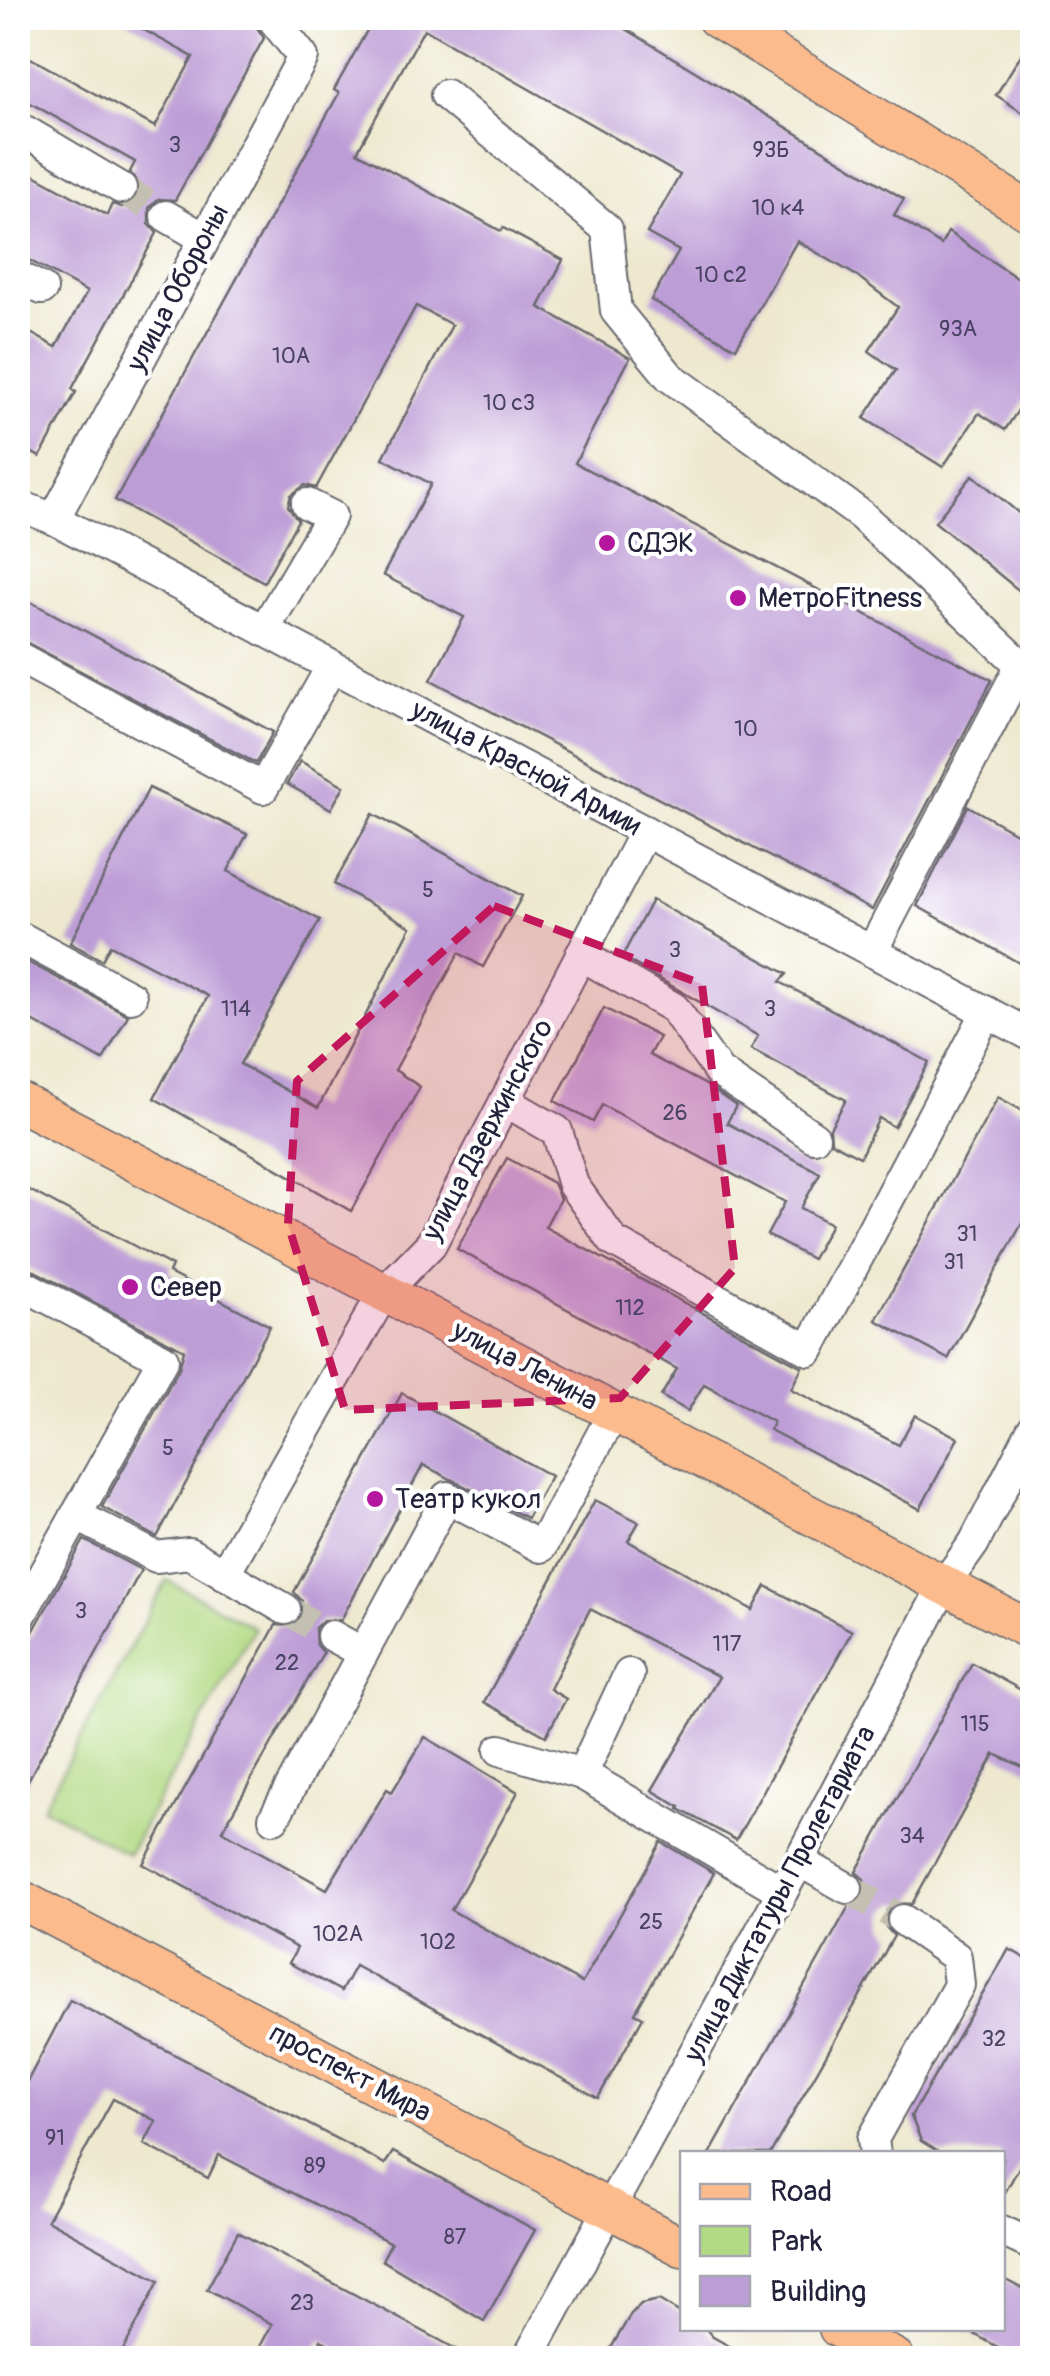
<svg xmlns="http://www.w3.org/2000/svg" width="1050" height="2376" font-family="Pangolin,sans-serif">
	<rect width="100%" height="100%" fill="#fff"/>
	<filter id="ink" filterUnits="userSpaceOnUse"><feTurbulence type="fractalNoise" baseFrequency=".01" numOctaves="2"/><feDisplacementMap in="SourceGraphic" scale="20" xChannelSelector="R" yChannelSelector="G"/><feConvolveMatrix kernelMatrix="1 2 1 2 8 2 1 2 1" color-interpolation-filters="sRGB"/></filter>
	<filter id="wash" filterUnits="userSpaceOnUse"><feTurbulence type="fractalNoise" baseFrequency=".0048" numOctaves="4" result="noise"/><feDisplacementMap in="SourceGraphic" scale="40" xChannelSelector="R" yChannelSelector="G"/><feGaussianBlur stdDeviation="2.25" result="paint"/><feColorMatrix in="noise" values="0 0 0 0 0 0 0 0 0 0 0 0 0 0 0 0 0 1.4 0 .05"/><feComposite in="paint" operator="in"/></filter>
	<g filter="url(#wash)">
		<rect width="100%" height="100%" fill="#ede8ce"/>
		<path fill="#b2da84" stroke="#6a7e60" stroke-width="2.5" d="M167,1580L254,1628L128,1854L43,1807Z"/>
		<g id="blocks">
			<g fill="#bd9dd6">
				<path d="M122,18H244L254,23L264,38L175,200L158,199L149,208V224L157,233L72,389L76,392L40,457L18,445V326L56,347L87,292L18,254V166L107,215L112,204L122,207L131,204L138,197L140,187L130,172L135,162L18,96V51L155,127L193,57Z"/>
				<path d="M374,18H608L904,199L894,215L941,245L948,232L1032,288V389L1005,430L979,413L943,467L864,418L896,370L869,351L898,307L857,276L797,241L736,348L651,300L679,251L647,233L680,175L424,29L357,152L501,231L503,228L563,260L539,307L630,358L575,463L992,680L872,910L431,680L464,617L383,575L431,484L383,458L452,325L416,306L316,488L305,485L291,495L288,506L298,520L264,582L115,500L339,93L334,90Z"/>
				<path d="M1032,37V119L996,95Z"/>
				<path d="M973,475L1032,524V601L935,522Z"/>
				<path d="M18,595L273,732L256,763L18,638Z"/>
				<path d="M300,761L344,786L331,809L287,784Z"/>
				<path d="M149,788L247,834L228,871L320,920L240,1064L318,1108L411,927L334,884L373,814L522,896L483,967L459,953L395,1070L420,1087L351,1211L154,1098L208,996L110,945L102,960L70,943Z"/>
				<path d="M968,806L1032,842V970L917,906Z"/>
				<path d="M652,900L787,974L780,982L929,1062L894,1127L879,1118L860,1157L831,1142L830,1128L846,1100L751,1049L758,1036L622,957Z"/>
				<path d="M18,957L128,1015L103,1060L18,1013Z"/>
				<path d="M604,1008L659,1037L649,1055L706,1085L736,1106L727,1123L820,1173L801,1208L831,1224L812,1259L767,1235L785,1202L602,1105L593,1122L555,1101Z"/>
				<path d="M998,1097L1032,1116V1205L948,1359L876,1320Z"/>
				<path d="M507,1158L553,1183L560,1199L545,1227L802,1367L791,1389L899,1445L915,1415L958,1438L920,1509L770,1430L773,1422L704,1384L688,1411L661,1396L677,1369L457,1249Z"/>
				<path d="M18,1184L172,1266L169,1273L270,1326L157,1537L102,1507L179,1368L184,1350L18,1262Z"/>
				<path d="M402,1393L551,1476L527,1518L423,1465L341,1620H323L315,1628L316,1645L323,1653L222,1831L327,1889L387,1789L392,1792L425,1737L518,1792L451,1910L582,1983L661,1842L714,1873L635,2013L643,2017L598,2098L355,1966L341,1991L289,1963L297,1948L143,1864L276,1625L293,1626L302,1618V1601L294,1592Z"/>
				<path d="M595,1500L639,1522L628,1541L753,1610L766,1586L852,1631L736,1840L679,1809L680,1807L652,1790L719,1677L590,1609L550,1689L566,1699L546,1736L484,1702Z"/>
				<path d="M84,1540L141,1570L18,1799V1659Z"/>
				<path d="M972,1663L1032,1696V1771L995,1754L912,1904L896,1903L887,1910L886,1927L894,1936L770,2154H710L849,1906L864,1896V1879L856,1872Z"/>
				<path d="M1009,1949L1032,1962V2144L1002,2198V2154H942L921,2141L911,2116Z"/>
				<path d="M70,2000L385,2164L393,2152L535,2230L484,2321L382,2260L391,2243L219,2155L208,2178L144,2144L156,2121L113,2099L47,2220L159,2281L119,2358H47L18,2343V2099Z"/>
				<path d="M238,2232L473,2358H355L321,2340L311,2358H254L272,2324L207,2289Z"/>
				<path d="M1002,2278L1032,2294V2358H1018L963,2328H1002Z"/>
				<path d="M659,2300L682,2314V2328H705L713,2337L751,2358H605L631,2314L641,2304Z"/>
			</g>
		</g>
	</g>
	<g filter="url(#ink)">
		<use href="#blocks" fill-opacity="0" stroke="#69676e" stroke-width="2.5"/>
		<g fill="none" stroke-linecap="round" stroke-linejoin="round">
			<g stroke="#c4c0b1" stroke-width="30" stroke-dasharray="30 15" stroke-linecap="butt">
				<path d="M121,188L166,216"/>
				<path d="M285,1609L332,1636"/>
				<path d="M847,1888L903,1920"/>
			</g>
			<defs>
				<g id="minor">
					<path d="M446,95L607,229L616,311L670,377L861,515L1021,665L1032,686"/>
					<path d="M18,127L121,188"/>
					<path d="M166,216L204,238"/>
					<path d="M18,276L42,289"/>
					<path d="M18,505L54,519L1032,1036"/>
					<path d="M54,519L303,57L272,18"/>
					<path d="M264,630L331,516L307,504"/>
					<path d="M18,657L263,788L332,666"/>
					<path d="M18,936L131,997"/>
					<path d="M872,951L1021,665"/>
					<path d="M581,955L674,1008L719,1072L814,1137"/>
					<path d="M505,1101L557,1131L573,1185L613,1241L809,1350L987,1012"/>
					<path d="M18,1282L163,1359L18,1620"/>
					<path d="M76,1515L156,1557L189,1553L285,1609"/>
					<path d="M224,1574L384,1292L431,1244L645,831"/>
					<path d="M332,1636L363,1653"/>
					<path d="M500,1750L582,1774L629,1674"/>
					<path d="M582,1774L782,1891"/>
					<path d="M274,1818L447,1497L541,1547L614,1412"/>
					<path d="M799,1861L847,1888"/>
					<path d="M875,2154L873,2139L959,1985L956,1957L903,1920"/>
					<path d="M1002,2231L1032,2245"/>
					<path d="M528,2358L799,1861L944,1585L974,1543L1032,1430"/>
				</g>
				<g id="major">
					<path d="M716,18L1032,213"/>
					<path d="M18,1101L1032,1631"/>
					<path d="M18,1898L682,2247"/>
					<path d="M838,2328L895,2358"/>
				</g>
			</defs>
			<use href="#minor" stroke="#69676e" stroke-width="34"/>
			<use href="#major" stroke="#69676e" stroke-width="41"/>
			<use href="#minor" stroke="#fff" stroke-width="30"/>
			<use href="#major" stroke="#fbbb8d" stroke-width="38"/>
		</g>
	</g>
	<path fill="#c2185b" fill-opacity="0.2" stroke="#c2185b" stroke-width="8" stroke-dasharray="20 12" stroke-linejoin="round" d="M494,906L702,984L735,1268L620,1398L345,1410L288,1224L297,1081Z"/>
	<g fill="#b5179e" stroke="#fff" stroke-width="4">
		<circle cx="607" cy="543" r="10"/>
		<circle cx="738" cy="598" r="10"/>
		<circle cx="130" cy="1287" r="10"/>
		<circle cx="375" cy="1499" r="10"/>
	</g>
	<g text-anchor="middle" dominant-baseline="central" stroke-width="8" stroke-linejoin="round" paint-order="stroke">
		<g font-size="22" fill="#494162">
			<text x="175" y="145">3</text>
			<text x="771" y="150">93Б</text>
			<text x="778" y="208">10 к4</text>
			<text x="721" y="275">10 с2</text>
			<text x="958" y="329">93А</text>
			<text x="291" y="356">10А</text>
			<text x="509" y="403">10 с3</text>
			<text x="746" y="729">10</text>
			<text x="428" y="890">5</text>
			<text x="675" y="950">3</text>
			<text x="236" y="1009">114</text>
			<text x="770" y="1009">3</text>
			<text x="675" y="1113">26</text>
			<text x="967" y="1234">31</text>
			<text x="954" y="1262">31</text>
			<text x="630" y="1308">112</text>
			<text x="168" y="1448">5</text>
			<text x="81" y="1611">3</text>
			<text x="727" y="1644">117</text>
			<text x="287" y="1663">22</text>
			<text x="975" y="1724">115</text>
			<text x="912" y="1836">34</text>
			<text x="651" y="1922">25</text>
			<text x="338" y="1934">102А</text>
			<text x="438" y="1942">102</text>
			<text x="994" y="2039">32</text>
			<text x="55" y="2138">91</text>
			<text x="315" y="2166">89</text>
			<text x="455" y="2237">87</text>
			<text x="302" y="2303">23</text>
		</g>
		<g font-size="28" fill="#22223b" stroke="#fff">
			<text transform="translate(178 288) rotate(-62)">улица Обороны</text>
			<text transform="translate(526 768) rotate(28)">улица Красной Армии</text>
			<text transform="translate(488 1130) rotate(-62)">улица Дзержинского</text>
			<text transform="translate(525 1366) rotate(28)">улица Ленина</text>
			<text transform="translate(780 1894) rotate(-62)">улица Диктатуры Пролетариата</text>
			<text transform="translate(350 2073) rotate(28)">проспект Мира</text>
		</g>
		<g font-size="28" fill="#22223b" stroke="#fff" text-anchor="start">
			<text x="627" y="543">СДЭК</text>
			<text x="758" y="598">МетроFitness</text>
			<text x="150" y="1287">Север</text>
			<text x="395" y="1499">Театр кукол</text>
		</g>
	</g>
	<rect width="1050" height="2376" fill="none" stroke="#fff" stroke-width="60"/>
	<rect x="680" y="2151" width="325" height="180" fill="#ffffff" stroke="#a7a7b1" stroke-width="2.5"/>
	<rect x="700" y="2184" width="50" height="15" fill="#fbbb8d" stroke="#a7a7b1" stroke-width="2.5"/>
	<text x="770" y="2201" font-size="30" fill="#22223b">Road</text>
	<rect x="700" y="2226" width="50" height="30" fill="#b2da84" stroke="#a7a7b1" stroke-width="2.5"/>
	<text x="770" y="2251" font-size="30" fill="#22223b">Park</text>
	<rect x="700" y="2276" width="50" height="30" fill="#bd9dd6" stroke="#a7a7b1" stroke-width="2.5"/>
	<text x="770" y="2301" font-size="30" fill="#22223b">Building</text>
</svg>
